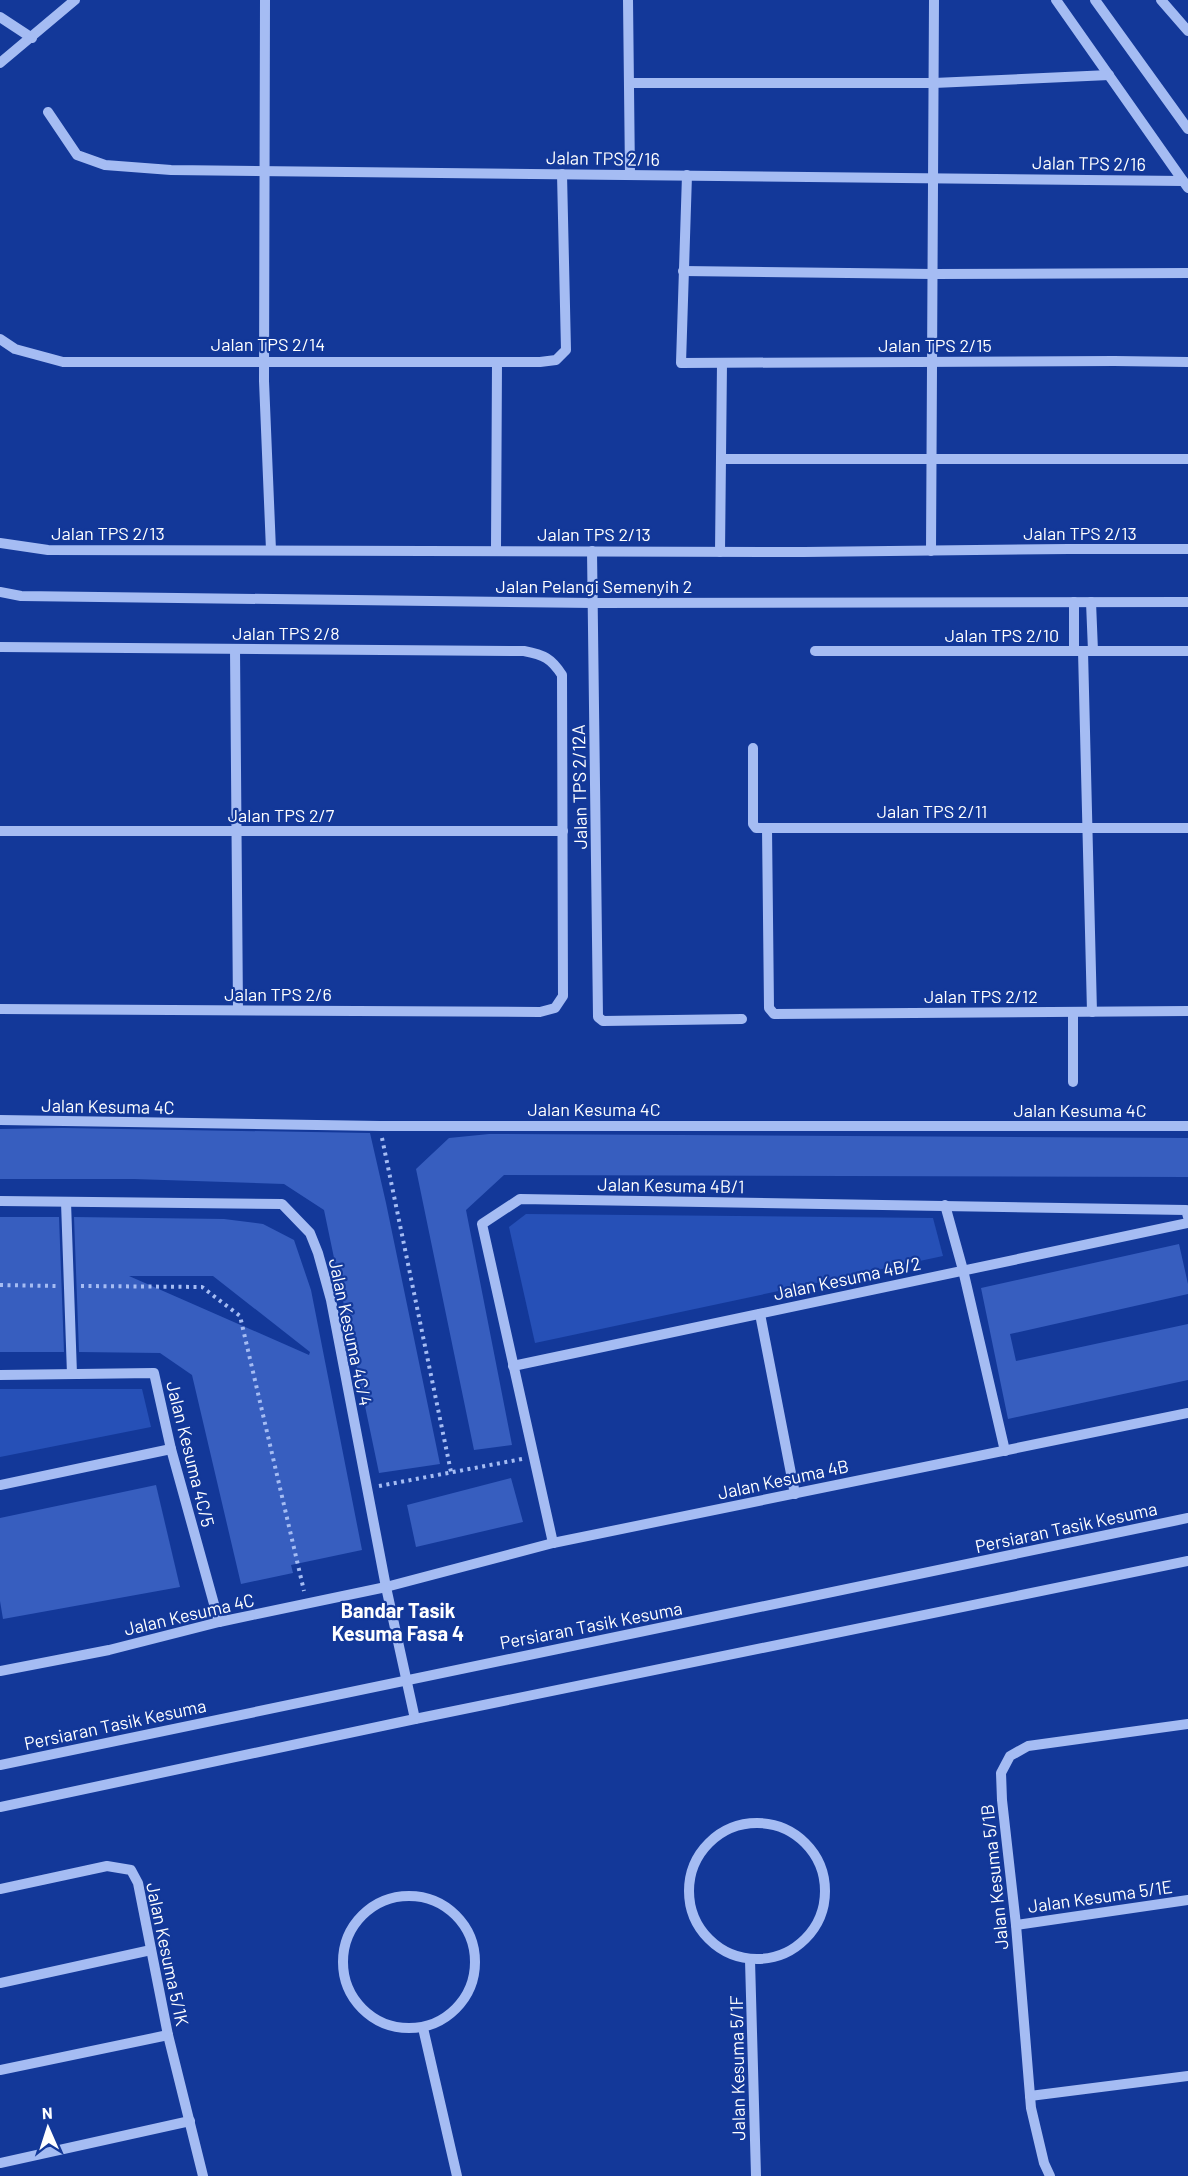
<svg xmlns="http://www.w3.org/2000/svg" width="1188" height="2176" font-family="Barlow,sans-serif">
	<rect width="100%" height="100%" fill="#133899"/>
	<g fill="#2650b7">
		<path d="M526,1214L933,1218L943,1256L535,1343L509,1227Z"/>
		<path d="M0,1389H142L151,1427L0,1457Z"/>
	</g>
	<g fill="#375ebf" fill-rule="evenodd">
		<path d="M62,1128L370,1133L386,1203L440,1464L379,1473L324,1210L284,1184L134,1179H0V1129Z"/>
		<path d="M489,1134L1188,1138V1177L504,1175L466,1210L512,1445L474,1450L416,1169L449,1138Z"/>
		<path d="M0,1217H59L64,1352H0Z"/>
		<path d="M74,1217L224,1219L263,1224L294,1240L311,1290L362,1550L291,1565L293,1573L241,1584L192,1375L160,1353L79,1352ZM129,1276H213L310,1352L309,1355Z"/>
		<path d="M1179,1244L1188,1284V1294L1010,1334L1016,1361L1188,1324V1380L1008,1419L981,1288Z"/>
		<path d="M511,1478L523,1522L416,1547L407,1505Z"/>
		<path d="M156,1485L180,1587L3,1619L0,1601V1518Z"/>
	</g>
	<g fill="none" stroke-linecap="round" stroke-linejoin="round">
		<g stroke="#a5bcf3" stroke-width="4" stroke-dasharray="3 4.5" stroke-linecap="butt">
			<path d="M382,1138L451,1472"/>
			<path d="M0,1285L56,1286"/>
			<path d="M81,1286L202,1287L240,1316L304,1591"/>
			<path d="M379,1486L522,1459"/>
		</g>
		<g stroke="#a5bcf3" stroke-width="10">
			<path d="M265,0L264,381L271,550"/>
			<path d="M628,0L630,175"/>
			<path d="M1056,0L1188,188"/>
			<path d="M1095,0L1188,129"/>
			<path d="M1161,0L1188,31"/>
			<path d="M0,17L32,38"/>
			<path d="M0,63L75,0"/>
			<path d="M629,83H934L1109,75"/>
			<path d="M48,112L77,155L105,165L171,170L1183,181"/>
			<path d="M687,175L681,363L1114,361L1188,362"/>
			<path d="M683,271L933,274L1188,273"/>
			<path d="M0,339L15,349L63,362H540L556,360L566,350L562,174"/>
			<path d="M721,459H1188"/>
			<path d="M0,543L48,550L804,552L1069,549H1188"/>
			<path d="M496,550L497,362"/>
			<path d="M592,551L598,1017L603,1021L742,1019"/>
			<path d="M931,551L934,0"/>
			<path d="M720,552L722,363"/>
			<path d="M0,592L21,596L593,603L1188,602"/>
			<path d="M1074,602V651"/>
			<path d="M1091,602L1093,651"/>
			<path d="M0,647L524,651C544,655 551,658 562,675L563,996L555,1008L540,1012L0,1009"/>
			<path d="M235,649L238,1010"/>
			<path d="M815,651H1188"/>
			<path d="M1083,651L1092,1012"/>
			<path d="M753,748V824L756,828H1188"/>
			<path d="M767,828L769,1008L774,1014L1188,1011"/>
			<path d="M0,831H563"/>
			<path d="M1073,1012V1082"/>
			<path d="M0,1120L380,1126H1188"/>
			<path d="M0,1201L282,1204L310,1233L318,1253L331,1300L386,1587L415,1719"/>
			<path d="M66,1202L72,1374"/>
			<path d="M945,1205L963,1270L1005,1451"/>
			<path d="M760,1314L795,1494"/>
			<path d="M513,1366L1188,1223"/>
			<path d="M0,1375L154,1373L171,1449L219,1622"/>
			<path d="M0,1485L171,1449"/>
			<path d="M553,1543L482,1224L520,1199L1186,1210L1188,1217"/>
			<path d="M0,1671L109,1650L219,1622L386,1587L553,1543L1188,1413"/>
			<path d="M0,1765C396,1682 793,1603 1188,1518"/>
			<path d="M0,1807L415,1719L1188,1561"/>
			<circle cx="757" cy="1891" r="68"/>
			<path d="M0,1889L107,1866L131,1870L138,1883L168,2035L203,2176"/>
			<circle cx="409" cy="1962" r="66"/>
			<path d="M1016,1925L1188,1900"/>
			<path d="M750,1960L756,2176"/>
			<path d="M0,1983L151,1950"/>
			<path d="M423,2028L457,2176"/>
			<path d="M0,2070L168,2035"/>
			<path d="M1030,2096L1188,2076"/>
			<path d="M0,2163L190,2121"/>
			<path d="M1050,2176L1044,2163L1031,2108L1016,1925L1002,1800L1001,1773L1010,1756L1028,1746L1188,1724"/>
		</g>
	</g>
	<g text-anchor="middle" dominant-baseline="central" stroke-width="4.5" stroke-linejoin="round" paint-order="stroke">
		<g font-size="18" fill="#fff" stroke="#133899">
			<text transform="translate(603 158) rotate(1)">Jalan TPS 2/16</text>
			<text transform="translate(1089 163) rotate(1)">Jalan TPS 2/16</text>
			<text x="268" y="344">Jalan TPS 2/14</text>
			<text x="935" y="345">Jalan TPS 2/15</text>
			<text x="108" y="533">Jalan TPS 2/13</text>
			<text x="1080" y="533">Jalan TPS 2/13</text>
			<text x="594" y="534">Jalan TPS 2/13</text>
			<text x="594" y="586">Jalan Pelangi Semenyih 2</text>
			<text x="286" y="633">Jalan TPS 2/8</text>
			<text x="1002" y="635">Jalan TPS 2/10</text>
			<text transform="translate(579 787) rotate(-91)">Jalan TPS 2/12A</text>
			<text x="932" y="811">Jalan TPS 2/11</text>
			<text x="281" y="815">Jalan TPS 2/7</text>
			<text x="278" y="994">Jalan TPS 2/6</text>
			<text x="981" y="996">Jalan TPS 2/12</text>
			<text transform="translate(108 1106) rotate(1)">Jalan Kesuma 4C</text>
			<text x="594" y="1109">Jalan Kesuma 4C</text>
			<text x="1080" y="1110">Jalan Kesuma 4C</text>
			<text transform="translate(671 1185) rotate(1)">Jalan Kesuma 4B/1</text>
			<text transform="translate(847 1278) rotate(-12)">Jalan Kesuma 4B/2</text>
			<text transform="translate(351 1332) rotate(78)">Jalan Kesuma 4C/4</text>
			<text transform="translate(191 1454) rotate(76)">Jalan Kesuma 4C/5</text>
			<text transform="translate(783 1479) rotate(-12)">Jalan Kesuma 4B</text>
			<text transform="translate(1066 1527) rotate(-12)">Persiaran Tasik Kesuma</text>
			<text transform="translate(189 1614) rotate(-13)">Jalan Kesuma 4C</text>
			<text transform="translate(591 1625) rotate(-11)">Persiaran Tasik Kesuma</text>
			<text transform="translate(115 1724) rotate(-12)">Persiaran Tasik Kesuma</text>
			<text transform="translate(994 1877) rotate(-96)">Jalan Kesuma 5/1B</text>
			<text transform="translate(1100 1896) rotate(-8)">Jalan Kesuma 5/1E</text>
			<text transform="translate(168 1954) rotate(78)">Jalan Kesuma 5/1K</text>
			<text transform="translate(737 2068) rotate(-91)">Jalan Kesuma 5/1F</text>
		</g>
		<g font-size="20" font-weight="bold" fill="#fff" stroke="#133899">
			<text x="398" y="1610">Bandar Tasik<tspan x="398" dy="23">Kesuma Fasa 4</tspan></text>
		</g>
	</g>
	<g transform="translate(48 2128) rotate(357)" stroke="#133899" stroke-width="4.5" paint-order="stroke">
	<path d="M0-4.5L10 22L0 15L-10 22Z" fill="#ffffff"/>
	<text y="-9" font-size="16" font-weight="bold" text-anchor="middle" fill="#ffffff">N</text>
	</g>
</svg>
